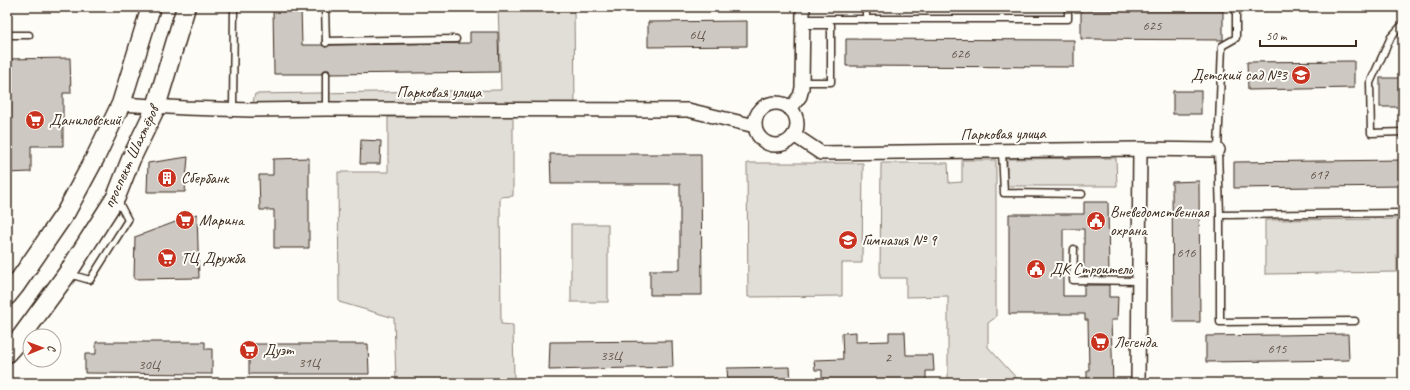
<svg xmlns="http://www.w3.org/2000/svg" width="1410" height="390" font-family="Caveat,sans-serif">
	<rect width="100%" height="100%" fill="#fdfcf7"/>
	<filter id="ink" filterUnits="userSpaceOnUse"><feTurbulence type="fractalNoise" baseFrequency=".025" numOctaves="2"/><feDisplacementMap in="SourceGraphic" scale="8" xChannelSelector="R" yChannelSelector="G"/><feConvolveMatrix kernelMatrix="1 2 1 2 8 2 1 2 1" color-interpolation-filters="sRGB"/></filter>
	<g filter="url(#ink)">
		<g fill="#e1ded7" stroke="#8e847a">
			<rect x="381" y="7" width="46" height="2"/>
			<path d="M498,7H574L575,110H251L255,94L501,90Z"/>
			<path d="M513,116V196L500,197L501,324L513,325L514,379L507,383H401L396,380L394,318L339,302L338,172H388V117Z"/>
			<path d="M1116,158L1117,186H1007V159Z"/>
			<path d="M962,160H996V317L988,323V347L1021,383H948V296L906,297V278H880L881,163H948L949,183L962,182Z"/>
			<path d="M747,163H863L862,263H842V296L748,297Z"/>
			<path d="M1397,219V272L1265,274V220Z"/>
			<rect x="571" y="224" width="37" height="78"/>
		</g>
		<g fill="#cdc8c2" stroke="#3b2a1e">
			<path d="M273,7H301L302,45H322L326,47L330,45L470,43V32H498L499,72L330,74L329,70H326L322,71V74H274Z"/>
			<path d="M1081,10L1223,11V40L1081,39Z"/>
			<path d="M747,21V46L648,47V22Z"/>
			<path d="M846,39L1074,40V67L846,66Z"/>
			<path d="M70,58L71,93H63V146H31V172L7,173V59Z"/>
			<path d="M1354,61V88L1248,90L1247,62Z"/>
			<rect x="1380" y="78" width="23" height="29"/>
			<rect x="1173" y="91" width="28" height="23"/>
			<path d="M361,140L381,141L380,164H360Z"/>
			<path d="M550,154H701L702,295H650V270H680V184H551Z"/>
			<path d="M188,157L185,192H147L148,163Z"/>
			<path d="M309,158V248H274V210H260L259,175H273V159Z"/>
			<path d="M1403,160V186L1234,188V162Z"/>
			<path d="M1199,181L1200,322H1173L1172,182Z"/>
			<path d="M1084,202H1108L1109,276H1084V229H1063V296H1084V285H1109V297H1118L1117,320H1111L1113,383H1087V370H1089L1088,320H1085V314H1009V214H1084Z"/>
			<path d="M197,214L199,278L134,279L135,237Z"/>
			<path d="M856,332V342L889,341V332H905L906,355H933L934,371H926V383H822V370H815L814,360L843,359L842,333Z"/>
			<path d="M1348,334L1349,360L1206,362V336Z"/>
			<path d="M672,341L673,367L549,370L550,342Z"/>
			<path d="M96,342H205V349H212V374L85,373V354H96Z"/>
			<path d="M249,344H368L369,374H249Z"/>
			<path d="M790,367L791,383H728L727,368Z"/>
		</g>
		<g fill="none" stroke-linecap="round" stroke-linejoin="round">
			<defs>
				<g id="lane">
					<path d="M325,7L326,43"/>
					<path d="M1236,7V38L1222,46L1218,150L1220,215L1403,213"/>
					<path d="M803,19H1068V7"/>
					<path d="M866,19V7"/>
					<path d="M1403,24L1391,37L1370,83L1371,133L1403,132"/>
					<path d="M7,35H29"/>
					<path d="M326,41L456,39"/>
					<path d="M803,82H831V25H803"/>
					<path d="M233,109L234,7"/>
					<path d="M326,109V74"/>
					<path d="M1002,151L1004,193L1082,194"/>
					<path d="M1220,215V322L1355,321"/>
					<path d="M1074,249L1073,280L1140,281"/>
					<path d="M69,274L90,280L128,220L117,199"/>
				</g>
				<g id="street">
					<circle cx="776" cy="124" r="21"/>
					<path d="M121,104L185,108L251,110L326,109L688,110L755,126"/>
					<path d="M790,109L800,96L802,88L803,7"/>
					<path d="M794,135L821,153L1140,149L1218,150"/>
					<path d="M1138,383L1140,149"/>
				</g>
				<g id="secondary">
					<path d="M7,296L15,286L66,212L95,158L121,104L151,7"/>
					<path d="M7,353L21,337L67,274L116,197L131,159L156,107L186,7"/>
				</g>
			</defs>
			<use href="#lane" stroke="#3b2a1e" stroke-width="9"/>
			<use href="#street" stroke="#3b2a1e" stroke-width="16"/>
			<use href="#secondary" stroke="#3b2a1e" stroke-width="21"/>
			<use href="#lane" stroke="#fdfcf7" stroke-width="6"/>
			<use href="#street" stroke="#fdfcf7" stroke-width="13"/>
			<use href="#secondary" stroke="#fdfcf7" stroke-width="18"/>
		</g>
	</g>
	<defs>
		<symbol id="school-disc" viewBox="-11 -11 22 22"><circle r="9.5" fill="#c8321e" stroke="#fdfcf7"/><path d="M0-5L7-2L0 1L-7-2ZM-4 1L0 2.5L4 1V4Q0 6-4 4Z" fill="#fff"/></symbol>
		<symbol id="supermarket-disc" viewBox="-11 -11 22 22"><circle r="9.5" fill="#c8321e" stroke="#fdfcf7"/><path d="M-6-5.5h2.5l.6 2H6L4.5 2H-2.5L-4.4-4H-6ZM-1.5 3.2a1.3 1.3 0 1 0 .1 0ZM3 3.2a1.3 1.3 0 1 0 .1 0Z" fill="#fff"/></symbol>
		<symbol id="building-disc" viewBox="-11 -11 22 22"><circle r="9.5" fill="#c8321e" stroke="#fdfcf7"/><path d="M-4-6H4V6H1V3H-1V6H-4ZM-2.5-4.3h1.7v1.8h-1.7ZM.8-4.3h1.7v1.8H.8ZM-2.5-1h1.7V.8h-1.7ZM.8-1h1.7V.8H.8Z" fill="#fff"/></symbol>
		<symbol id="civic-disc" viewBox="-11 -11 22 22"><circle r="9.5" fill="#c8321e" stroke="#fdfcf7"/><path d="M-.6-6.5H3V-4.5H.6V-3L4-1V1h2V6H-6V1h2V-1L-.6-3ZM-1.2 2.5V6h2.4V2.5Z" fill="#fff"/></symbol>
	</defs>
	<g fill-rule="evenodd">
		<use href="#school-disc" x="1290" y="64" width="22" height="22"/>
		<use href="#supermarket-disc" x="24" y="109" width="22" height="22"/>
		<use href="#building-disc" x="156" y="167" width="22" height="22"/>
		<use href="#supermarket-disc" x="174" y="209" width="22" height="22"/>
		<use href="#civic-disc" x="1085" y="210" width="22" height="22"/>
		<use href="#school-disc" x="837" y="229" width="22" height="22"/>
		<use href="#supermarket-disc" x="156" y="247" width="22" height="22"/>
		<use href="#civic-disc" x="1025" y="258" width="22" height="22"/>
		<use href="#supermarket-disc" x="1089" y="331" width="22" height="22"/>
		<use href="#supermarket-disc" x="238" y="339" width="22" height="22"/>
	</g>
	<g text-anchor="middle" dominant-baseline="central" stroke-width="4" stroke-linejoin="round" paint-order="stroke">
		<g font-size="14" fill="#605247">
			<text x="1152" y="25">625</text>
			<text x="697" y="34">6Ц</text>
			<text x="960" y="53">626</text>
			<text x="1319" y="174">617</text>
			<text x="1186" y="252">616</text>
			<text x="1277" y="348">615</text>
			<text x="611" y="355">33Ц</text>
			<text x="888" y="357">2</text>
			<text x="309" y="362">31Ц</text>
			<text x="149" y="364">30Ц</text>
		</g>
		<g font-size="16" fill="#3b2a1e" stroke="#fdfcf7" text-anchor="start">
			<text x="1287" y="75" text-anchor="end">Детский сад №3</text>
			<text x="49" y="120">Даниловский</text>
			<text x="181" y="178">Сбербанк</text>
			<text x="1110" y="212">Вневедомственная<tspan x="1110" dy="18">охрана</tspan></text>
			<text x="199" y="220">Марина</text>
			<text x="862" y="240">Гимназия № 9</text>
			<text x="181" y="258">ТЦ Дружба</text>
			<text x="1050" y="269">ДК Строитель</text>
			<text x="1114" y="342">Легенда</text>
			<text x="263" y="350">Дуэт</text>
		</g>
		<g font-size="16" fill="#3b2a1e" stroke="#fdfcf7">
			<text x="439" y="92">Парковая улица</text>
			<text transform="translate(1003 134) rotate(-1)">Парковая улица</text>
			<text transform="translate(131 157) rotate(-65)">проспект Шахтёров</text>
		</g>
	</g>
	<rect width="1410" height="390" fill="none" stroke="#fdfcf7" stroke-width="24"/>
	<rect x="12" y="12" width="1386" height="366" fill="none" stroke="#3b2a1e" stroke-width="1.5" filter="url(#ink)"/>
	<g transform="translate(42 348) rotate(89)"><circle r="19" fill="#fdfcf7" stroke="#afa8a0"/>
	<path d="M0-3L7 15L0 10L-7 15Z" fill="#c8321e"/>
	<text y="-6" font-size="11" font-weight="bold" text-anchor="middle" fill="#3b2a1e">С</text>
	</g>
	<path d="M1260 40v6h96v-6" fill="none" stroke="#3b2a1e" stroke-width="2"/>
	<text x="1266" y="40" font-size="12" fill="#3b2a1e" stroke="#fdfcf7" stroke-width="3" paint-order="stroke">50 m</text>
</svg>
